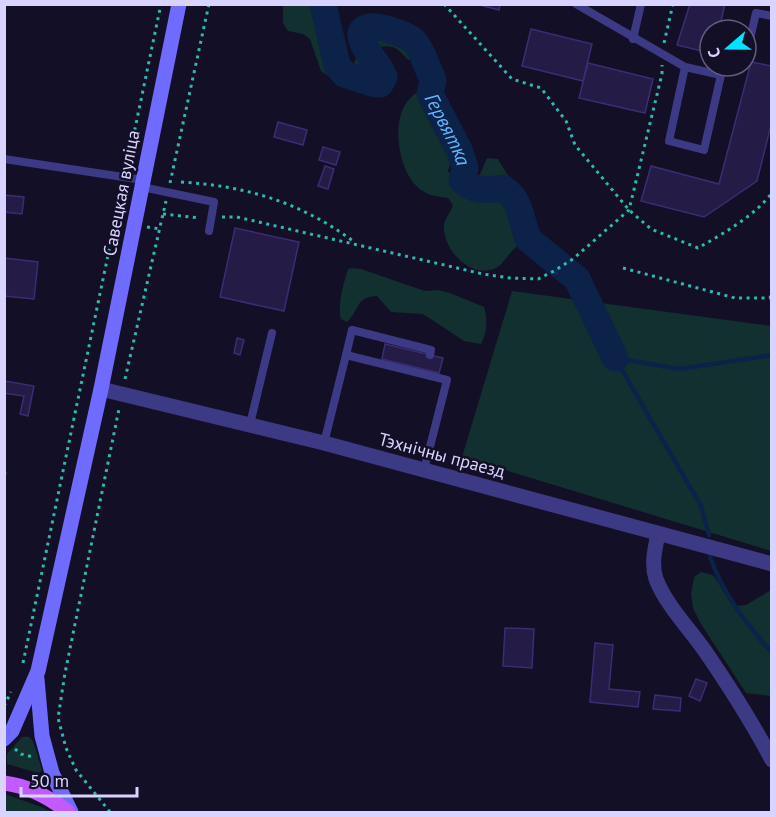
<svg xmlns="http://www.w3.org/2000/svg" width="776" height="817" font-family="'PT Sans',sans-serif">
	<rect width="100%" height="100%" fill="#130f26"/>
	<g fill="#12302f">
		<path d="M283,5H334C334,24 328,60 353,64C360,55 361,38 366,27C398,15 400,28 415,54L413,59L408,60C405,57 402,53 398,50C389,43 373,46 370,58C368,67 370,73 366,82L351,86L335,81L321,71L310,39L303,34L288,31L283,23Z"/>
		<path d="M428,85C437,91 453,120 461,130L448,171L453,178L463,185C479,183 481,172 487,158L498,159C507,176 531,206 533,224C534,233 525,242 518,246C509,251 505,263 496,268C471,280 442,249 444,225C445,218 451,212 453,205L448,198C439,197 430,196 421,190C399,174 391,126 406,103C412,95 420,90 428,85Z"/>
		<path d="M352,268L361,269L425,291L438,290L450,293L484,307C488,321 487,332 481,344L464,341L423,314L391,312L377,296C355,297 360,310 347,322L341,319C337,306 344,282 348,269Z"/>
		<path d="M512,291L771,326V551L462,457Z"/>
		<path d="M701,572L713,575C721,585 725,597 734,606L746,605L771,590V696L746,693L701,624L693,608L691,594L694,577Z"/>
		<path d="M22,737C26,737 29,735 32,740C34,742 41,767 42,771L38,773L7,764V754Z"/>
		<path d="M5,794L44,808L50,812H5Z"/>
	</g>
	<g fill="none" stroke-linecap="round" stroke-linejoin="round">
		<g stroke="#0c2248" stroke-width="4.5">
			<path d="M615,358L701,506L709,535"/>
			<path d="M615,358L679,369L772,355"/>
			<path d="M710,557C723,594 746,623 772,653"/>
		</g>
		<path stroke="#0c2248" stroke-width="27" id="s1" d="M323,4L337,65L344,74L375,84H380L384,77C380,64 362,49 361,36C359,16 407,34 414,41C422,49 426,65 431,75L433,80L430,94L460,152L465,168L462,180C472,192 489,190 503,188L513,197L518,206L528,239L577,279L615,358"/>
	</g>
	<g fill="#241b47" stroke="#3b2d73" stroke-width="1.5">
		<path d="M476,4H500L499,10Z"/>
		<path d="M690,4H725L719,30H710V53L677,45Z"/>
		<path d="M531,29L592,44L583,81L522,66Z"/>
		<path d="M751,62L772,66V121L757,181L704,217L641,201L651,166L719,184Z"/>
		<path d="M588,63L653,79L645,113L579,98Z"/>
		<path d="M278,122L307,130L303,145L274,137Z"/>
		<path d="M323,147L340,152L336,165L319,160Z"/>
		<path d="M325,166L334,169L328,189L318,186Z"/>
		<path d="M4,195L24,197L22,214L4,212Z"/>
		<path d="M235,228L299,242L284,311L220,297Z"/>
		<path d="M4,258L38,262L34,299L4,296Z"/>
		<path d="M237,338L244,340L240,355L234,353Z"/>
		<path d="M385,344L443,358L439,373L382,359Z"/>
		<path d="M5,381L34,386L28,416L20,414L24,396L4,393Z"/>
		<path d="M505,628L534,629L532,668L503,666Z"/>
		<path d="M595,643L613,645L609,689L640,692L638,707L590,702Z"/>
		<path d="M696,679L707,683L700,701L689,696Z"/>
		<path d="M655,695L681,698L680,711L653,709Z"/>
	</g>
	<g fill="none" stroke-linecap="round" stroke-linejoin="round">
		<g stroke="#2fb8b0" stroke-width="3" stroke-dasharray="3 4.5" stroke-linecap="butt">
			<path d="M444,4L512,79L541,88L566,121L575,145L629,210L651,229L698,248C724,233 753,217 772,193"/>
			<path d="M664,43L673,4"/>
			<path d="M127,167L161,4"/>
			<path d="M181,182C246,186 300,202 353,241"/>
			<path d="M170,183L209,4"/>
			<path d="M163,214L200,218"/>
			<path d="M222,217H237L483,274L510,278L538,279L554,271L573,259L629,210L662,74V65"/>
			<path d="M147,227L160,229"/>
			<path d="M623,268L735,298H770L772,291"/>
			<path d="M125,379L166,201"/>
			<path d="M4,473L6,474"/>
			<path d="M23,663L122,188"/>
			<path d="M4,706L11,692"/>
			<path d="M15,749L21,754L33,757"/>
			<path d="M110,812L76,770L66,748L58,718L65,673L119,409"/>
		</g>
		<g stroke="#3d3a85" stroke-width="8">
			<path d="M576,4L685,67L669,141L704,150L721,75L685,67"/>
			<path d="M633,39L641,4"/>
			<path d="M750,39L756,13L772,16"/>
			<path d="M4,159L143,180"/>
			<path d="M142,187L214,202L209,231"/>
			<path d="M346,355L352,330L431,350L430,355"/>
			<path d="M250,424L272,333"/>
			<path d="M324,443L346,355L447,380L424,470"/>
		</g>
		<path stroke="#3d3a85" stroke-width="15" d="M658,534C655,549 651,564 656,579C666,605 689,628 705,651C729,686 752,722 772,760"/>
		<path stroke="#3d3a85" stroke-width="15" d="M101,389L324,443L772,564"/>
		<g stroke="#6f6bff" stroke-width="15">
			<path d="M37,679L42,736L52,773L71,812"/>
			<path d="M4,739L12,731L38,671L101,389L179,4"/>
		</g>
		<path stroke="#c25bff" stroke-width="15" d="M4,783C29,786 49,797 68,812"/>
	</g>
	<g text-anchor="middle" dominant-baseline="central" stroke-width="5" stroke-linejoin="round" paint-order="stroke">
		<g font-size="18" fill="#d9d4ff" stroke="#130f26">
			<text transform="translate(121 193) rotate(-79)">Савецкая вуліца</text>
			<text transform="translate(442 455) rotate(15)">Тэхнічны праезд</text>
		</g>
		<g font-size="20" font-style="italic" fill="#62b6ff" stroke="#130f26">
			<text stroke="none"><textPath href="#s1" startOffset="326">Гервятка</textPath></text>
		</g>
	</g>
	<rect width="776" height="817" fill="none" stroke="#d9d4ff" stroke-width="12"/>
	<g transform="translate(728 48) rotate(250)"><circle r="28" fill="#130f26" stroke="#625e7d" stroke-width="1.5"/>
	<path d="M0-4.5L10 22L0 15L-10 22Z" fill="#00e5ff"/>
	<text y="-9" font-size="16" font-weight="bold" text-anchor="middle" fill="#d9d4ff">С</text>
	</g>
	<path d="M21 787v9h116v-9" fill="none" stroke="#d9d4ff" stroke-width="3"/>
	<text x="30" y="787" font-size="18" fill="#d9d4ff" stroke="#130f26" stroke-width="4.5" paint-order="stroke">50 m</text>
</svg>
